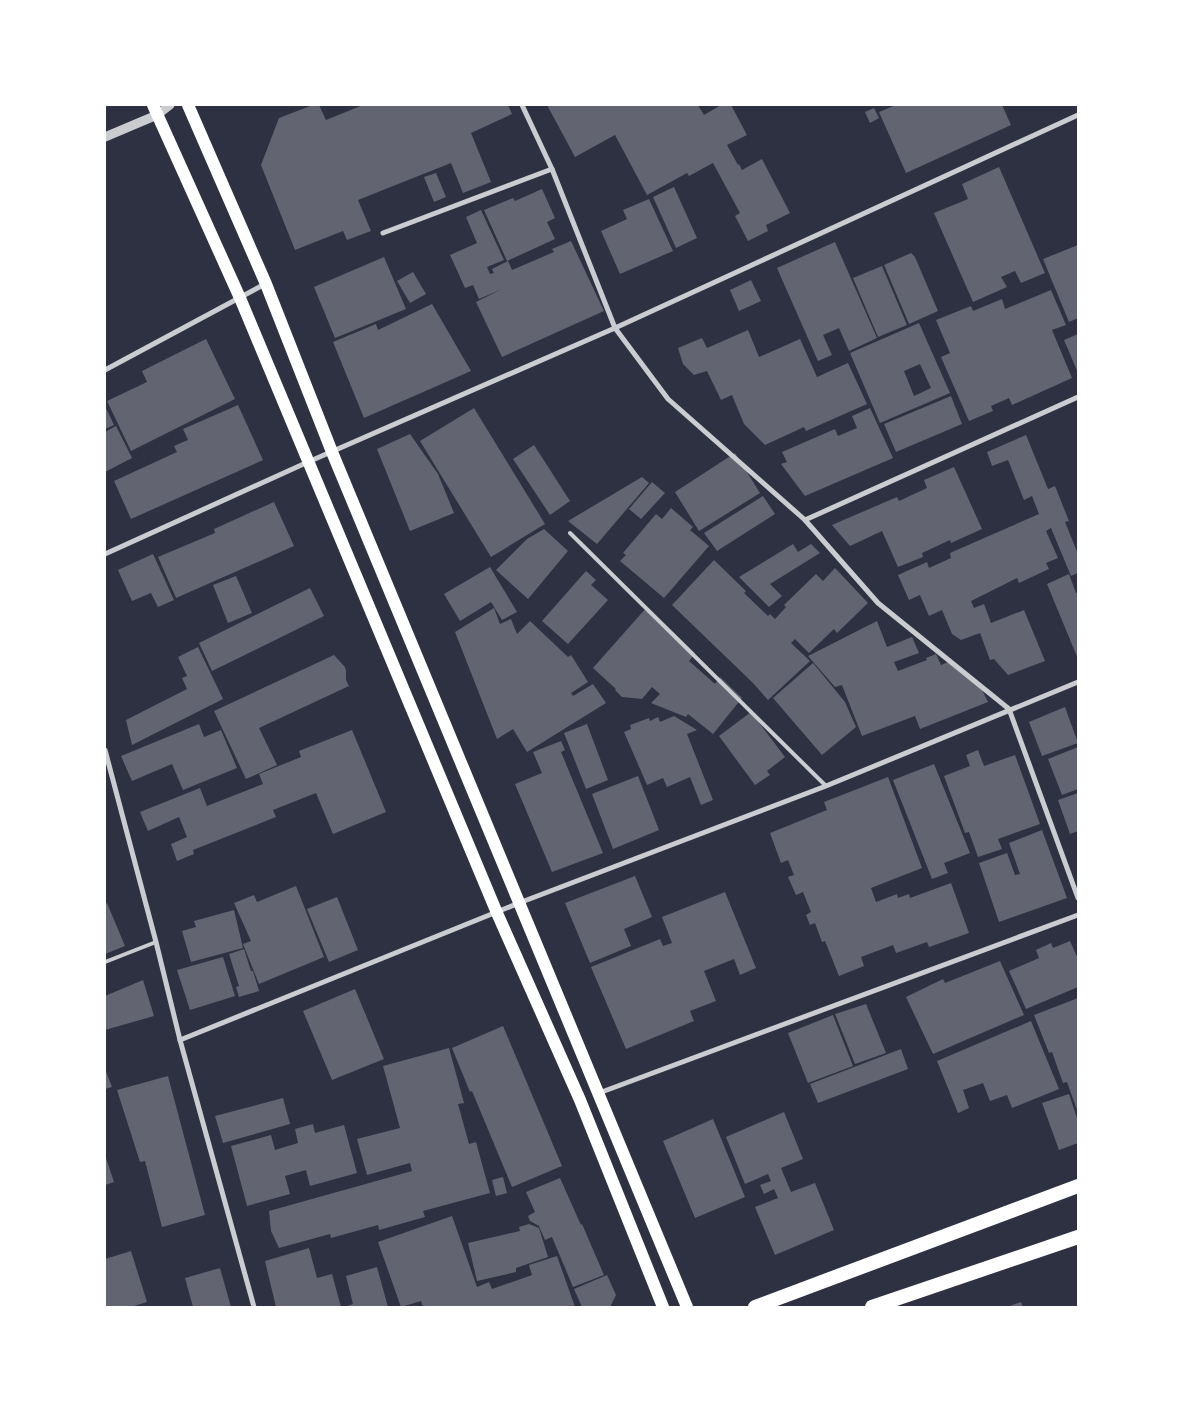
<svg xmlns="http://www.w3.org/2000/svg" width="1183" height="1412" font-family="'DejaVu Sans',sans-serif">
	<rect width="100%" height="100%" fill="#2d3142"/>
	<g fill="#626471" fill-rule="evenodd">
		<path d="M313,105H319L326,120L363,105H508L512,114L471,133L491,182L463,193L451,163L358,200L371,231L347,240L343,231L295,250L261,165L279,118Z"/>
		<path d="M547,105H698L704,115L721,105H731L747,135L727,145L738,165L739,164L742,170L762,159L790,213L766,225L768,231L748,241L735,216L740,213L713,163L689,176L687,173L647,195L615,135L575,157Z"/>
		<path d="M896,105H1002L1011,125L906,173L879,112Z"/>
		<path d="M874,108L879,118L870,123L865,112Z"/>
		<path d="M999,167L1045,273L1021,283L1015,271L1001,277L1007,287L973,302L934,213L968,199L962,184Z"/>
		<path d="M436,173L446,197L434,202L424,177Z"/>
		<path d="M674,187L697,238L676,248L653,197Z"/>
		<path d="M542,189L555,218L547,222L555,239L507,261L484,210L513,198L515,201Z"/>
		<path d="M649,199L673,251L620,274L601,231L627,219L623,210Z"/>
		<path d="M481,210L504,260L487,267L490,274L494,273L492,269L508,261L512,270L554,252L552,249L571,241L604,311L502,357L476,302L502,289L479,299L473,285L465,288L450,255L477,243L466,217Z"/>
		<path d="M835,242L877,338L849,351L839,328L823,335L832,355L818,361L777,268Z"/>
		<path d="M1078,245V318L1069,322L1043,259Z"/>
		<path d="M911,253L915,257L938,311L909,324L884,265Z"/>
		<path d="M384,257L406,309L335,338L314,287Z"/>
		<path d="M882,266L907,325L878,337L853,278Z"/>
		<path d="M413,272L426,294L410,303L397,281Z"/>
		<path d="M751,280L761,301L739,311L730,290Z"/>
		<path d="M1051,290L1066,325L1052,330L1072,378L1012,405L1009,398L991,406L993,411L969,421L941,357L950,353L936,320L971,306L973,311L1002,299L1005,309Z"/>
		<path d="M432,304L471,371L364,418L333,342L376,324L378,330Z"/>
		<path d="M919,323L950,393L880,423L850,353ZM920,364L931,388L914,396L904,371Z"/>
		<path d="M748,330L759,357L800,339L817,377L848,363L867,404L806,431L804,427L765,445L744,424L732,395L721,400L707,371L694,375L683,364L678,348L702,338L707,348Z"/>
		<path d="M1078,334V373L1064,340Z"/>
		<path d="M206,339L235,399L131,451L107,401L147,382L142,371Z"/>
		<path d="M951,396L962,424L896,452L884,424Z"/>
		<path d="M238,405L263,460L131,519L114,481L177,452L174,446L188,440L183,429Z"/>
		<path d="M105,406L114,425L105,429Z"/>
		<path d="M474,408L545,524L491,557L420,441Z"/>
		<path d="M870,408L893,458L805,496L781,464L787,462L782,452L835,429L838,436L857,428L852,416Z"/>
		<path d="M116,426L132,458L105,472V432Z"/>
		<path d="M410,434L438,474L454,513L410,531L377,449Z"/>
		<path d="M1026,435L1048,489L1055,486L1069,521L1065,522L1078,554V573L1071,576L1051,528L1046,531L1058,558L1046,563L1049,569L1019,583L1017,578L971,601L974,608L984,604L991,623L1024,610L1045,661L1008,675L994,659L990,660L980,633L961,640L952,634L942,610L929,616L920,595L909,600L898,575L927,562L929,568L951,558L950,553L1039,514L1032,496L1024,500L1008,460L992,466L987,452Z"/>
		<path d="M534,445L570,501L550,515L513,459Z"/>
		<path d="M735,453L760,493L699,531L675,492Z"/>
		<path d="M954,467L982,529L951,543L950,540L922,553L923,557L898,567L882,531L850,546L832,525L897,497L899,501L927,488L924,480Z"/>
		<path d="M642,477L649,483L597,544L568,521Z"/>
		<path d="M652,482L665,493L641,519L629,509Z"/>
		<path d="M763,496L775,514L717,551L704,533Z"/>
		<path d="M274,502L294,546L176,598L158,557L215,533L214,529Z"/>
		<path d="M671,508L693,527L690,530L709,546L664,598L620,561L626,555L623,553L656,514L662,519Z"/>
		<path d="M544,529L568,551L528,599L496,570L527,539Z"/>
		<path d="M793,544L798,552L811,544L820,553L770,584L782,596L769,607L739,577Z"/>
		<path d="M153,554L174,600L158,607L151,593L132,601L118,570Z"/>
		<path d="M714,560L746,591L744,593L768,616L770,614L775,619L786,607L784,605L816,574L823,581L835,568L868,603L837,633L834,629L809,653L795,639L791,643L810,661L768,700L753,683L672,605Z"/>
		<path d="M490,567L517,612L502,620L491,602L460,621L444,594Z"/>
		<path d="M586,571L596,580L591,585L608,600L568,644L542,621Z"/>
		<path d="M1069,574L1076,593L1078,592V659L1047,584Z"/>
		<path d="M236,576L252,613L228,623L213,585Z"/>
		<path d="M310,588L324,616L212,671L199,643Z"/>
		<path d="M647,607L695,653L689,661L715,684L720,677L742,698L713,734L688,714L686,717L651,703L660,694L652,687L642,699L622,697L615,690L616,689L593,668Z"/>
		<path d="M494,608L500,624L511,619L517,634L530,621L568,657L571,655L588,682L571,693L573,696L593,684L606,703L527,752L513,729L497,739L455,632Z"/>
		<path d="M877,621L887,647L912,637L919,653L894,662L898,671L927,660L926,658L936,654L941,665L948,662L982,690L988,702L920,729L915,716L862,736L842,685L835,687L808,656Z"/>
		<path d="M198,647L223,699L132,745L126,720L187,689L182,678L187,676L178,657Z"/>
		<path d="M334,655L345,667L346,671V680L349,686L259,728L277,765L246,779L214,711Z"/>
		<path d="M813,663L845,702L856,727L822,755L773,698Z"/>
		<path d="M1065,707L1078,743L1042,756L1029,722Z"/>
		<path d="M751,712L785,757L767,771L770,775L755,785L719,736Z"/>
		<path d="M674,716L697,730L687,734L713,800L701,805L690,777L667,787L663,778L647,785L624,732L631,729L630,725L649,718L650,721L658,717L660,722Z"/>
		<path d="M199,724L204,737L221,730L237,768L183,790L172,764L132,781L121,756Z"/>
		<path d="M587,724L608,780L586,789L564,733Z"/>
		<path d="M352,730L386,812L333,834L316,793L273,810L276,817L193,850L194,854L177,861L171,844L187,837L179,817L148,831L140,812L200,788L207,806L263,784L259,774L301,757L299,751Z"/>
		<path d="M561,741L565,750L561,752L603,853L552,872L515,784L542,773L533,752Z"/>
		<path d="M1078,747V789L1062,795L1048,759Z"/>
		<path d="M978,750L984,766L1015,755L1040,824L998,839L1002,849L978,857L969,832L965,833L944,776L970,766L966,755Z"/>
		<path d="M934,764L970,853L944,863L948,873L932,879L893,780Z"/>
		<path d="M638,776L659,830L613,849L592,794Z"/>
		<path d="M888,777L922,868L871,888L876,902L897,894L898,898L909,894L910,898L951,883L969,933L929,947L927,942L896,953L893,945L861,957L864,966L839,976L825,941L822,942L815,923L810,925L806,915L811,912L803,892L796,895L788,877L794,875L788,860L781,863L770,833L827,810L824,802Z"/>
		<path d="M1078,793V831L1070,834L1058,800Z"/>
		<path d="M1042,830L1067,898L999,922L979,863L1007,853L1015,875L1020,874L1009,843Z"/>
		<path d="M635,876L652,917L624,929L631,946L590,963L565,903Z"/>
		<path d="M296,886L324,957L259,984L243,944L251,941L234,903L254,895L257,902Z"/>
		<path d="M725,892L756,968L740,975L734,959L704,971L716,1001L690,1011L694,1021L626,1049L591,967L660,939L663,946L672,943L662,917Z"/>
		<path d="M337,897L358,950L329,962L307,909Z"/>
		<path d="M107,903L125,946L105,954V904Z"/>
		<path d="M234,910L243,948L191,962L182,931L196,927L194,921Z"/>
		<path d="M1070,941L1078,959V987L1026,1009L1009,971L1039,958L1036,950L1051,943L1053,948Z"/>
		<path d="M244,949L251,971H253L259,991L239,997L236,987L239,986L229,954Z"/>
		<path d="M223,957L235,996L190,1010L177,970Z"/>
		<path d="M1000,961L1024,1015L933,1054L906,997L943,979L945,983Z"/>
		<path d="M143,980L154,1016L105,1030V996Z"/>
		<path d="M355,989L384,1059L332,1080L303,1011Z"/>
		<path d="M1078,998V1113L1067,1082L1063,1083L1052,1052L1049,1053L1034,1015Z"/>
		<path d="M866,1004L886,1053L855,1064L835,1014Z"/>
		<path d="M833,1015L853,1066L808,1083L788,1033Z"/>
		<path d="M1031,1021L1059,1089L1012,1108L1007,1095L990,1101L983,1083L963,1090L969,1108L958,1113L937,1061Z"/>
		<path d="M503,1026L562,1166L512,1187L472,1091L470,1092L452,1048Z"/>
		<path d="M449,1048L464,1103L458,1104L469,1144L476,1142L490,1193L423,1211L425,1217L379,1230L378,1225L331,1238L330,1234L279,1248L271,1231L269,1211L412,1171L410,1163L367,1175L357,1139L400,1128L383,1066Z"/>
		<path d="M901,1049L908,1069L818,1103L810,1084Z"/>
		<path d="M105,1069L112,1087L105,1089Z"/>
		<path d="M168,1076L205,1215L162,1227L145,1161L140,1162L117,1090Z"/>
		<path d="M1069,1094L1078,1121V1143L1059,1150L1042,1103Z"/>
		<path d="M283,1098L290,1124L223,1143L215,1116Z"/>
		<path d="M784,1112L803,1159L781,1168L791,1192L815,1183L834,1230L775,1255L755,1207L778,1198L774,1189L764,1194L760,1185L771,1181L768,1174L745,1184L726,1137Z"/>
		<path d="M713,1119L745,1197L695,1218L663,1141Z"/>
		<path d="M313,1124L315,1133L344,1125L357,1173L310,1186L306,1170L285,1176L290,1194L247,1206L231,1146L271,1135L275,1150L298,1143L295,1129Z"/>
		<path d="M105,1155L114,1182L105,1185Z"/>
		<path d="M503,1177L507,1193L496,1196L492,1180Z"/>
		<path d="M560,1178L581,1225L582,1224L604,1275L573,1287L552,1237L545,1240L538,1224L539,1226L530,1221L528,1216L535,1212L526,1192Z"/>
		<path d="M452,1216L477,1287L489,1282L492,1289L532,1275L529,1265L557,1256L575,1307H423L421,1301L401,1307L378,1242Z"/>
		<path d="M529,1224L539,1228L548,1257L516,1268V1272L477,1281L468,1243L520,1231L519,1227Z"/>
		<path d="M309,1248L317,1278L332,1274L341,1307H276L265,1261Z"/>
		<path d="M131,1251L147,1302L131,1307H105V1259Z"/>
		<path d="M377,1267L388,1307H344L353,1304L346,1276Z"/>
		<path d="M220,1268L231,1307H193L185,1278Z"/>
		<path d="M607,1275L616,1295L610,1307H582L574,1289Z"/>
		<path d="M1021,1302L1023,1307H1007Z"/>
	</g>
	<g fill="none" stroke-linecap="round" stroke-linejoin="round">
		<g stroke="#caccd0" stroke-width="4">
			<path d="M570,533L826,786"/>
			<path d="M105,962L156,942"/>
		</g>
		<g stroke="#caccd0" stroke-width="5">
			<path d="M522,105L552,169L615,328L668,399L805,520L878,603L1009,709L1078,898"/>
			<path d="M383,233L552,169"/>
			<path d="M105,370L265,284"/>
			<path d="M805,520L1078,397"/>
			<path d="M105,554L308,462L615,328L1078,115"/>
			<path d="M105,750L156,942L180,1040L254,1307"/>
			<path d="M180,1040L519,903L826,786L1078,682"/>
			<path d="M599,1093L1078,915"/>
		</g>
		<path stroke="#caccd0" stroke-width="9" d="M105,137L157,115L170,105"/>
		<g stroke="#fff" stroke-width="12">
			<path d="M153,105L240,298L497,913L580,1100L663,1307"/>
			<path d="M188,105L266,284L332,452L687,1307"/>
		</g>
		<g stroke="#fff" stroke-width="14">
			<path d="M755,1307L1078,1186"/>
			<path d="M872,1307L1078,1237"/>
		</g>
	</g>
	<rect width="1183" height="1412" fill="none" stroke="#ffffff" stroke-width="212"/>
</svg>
